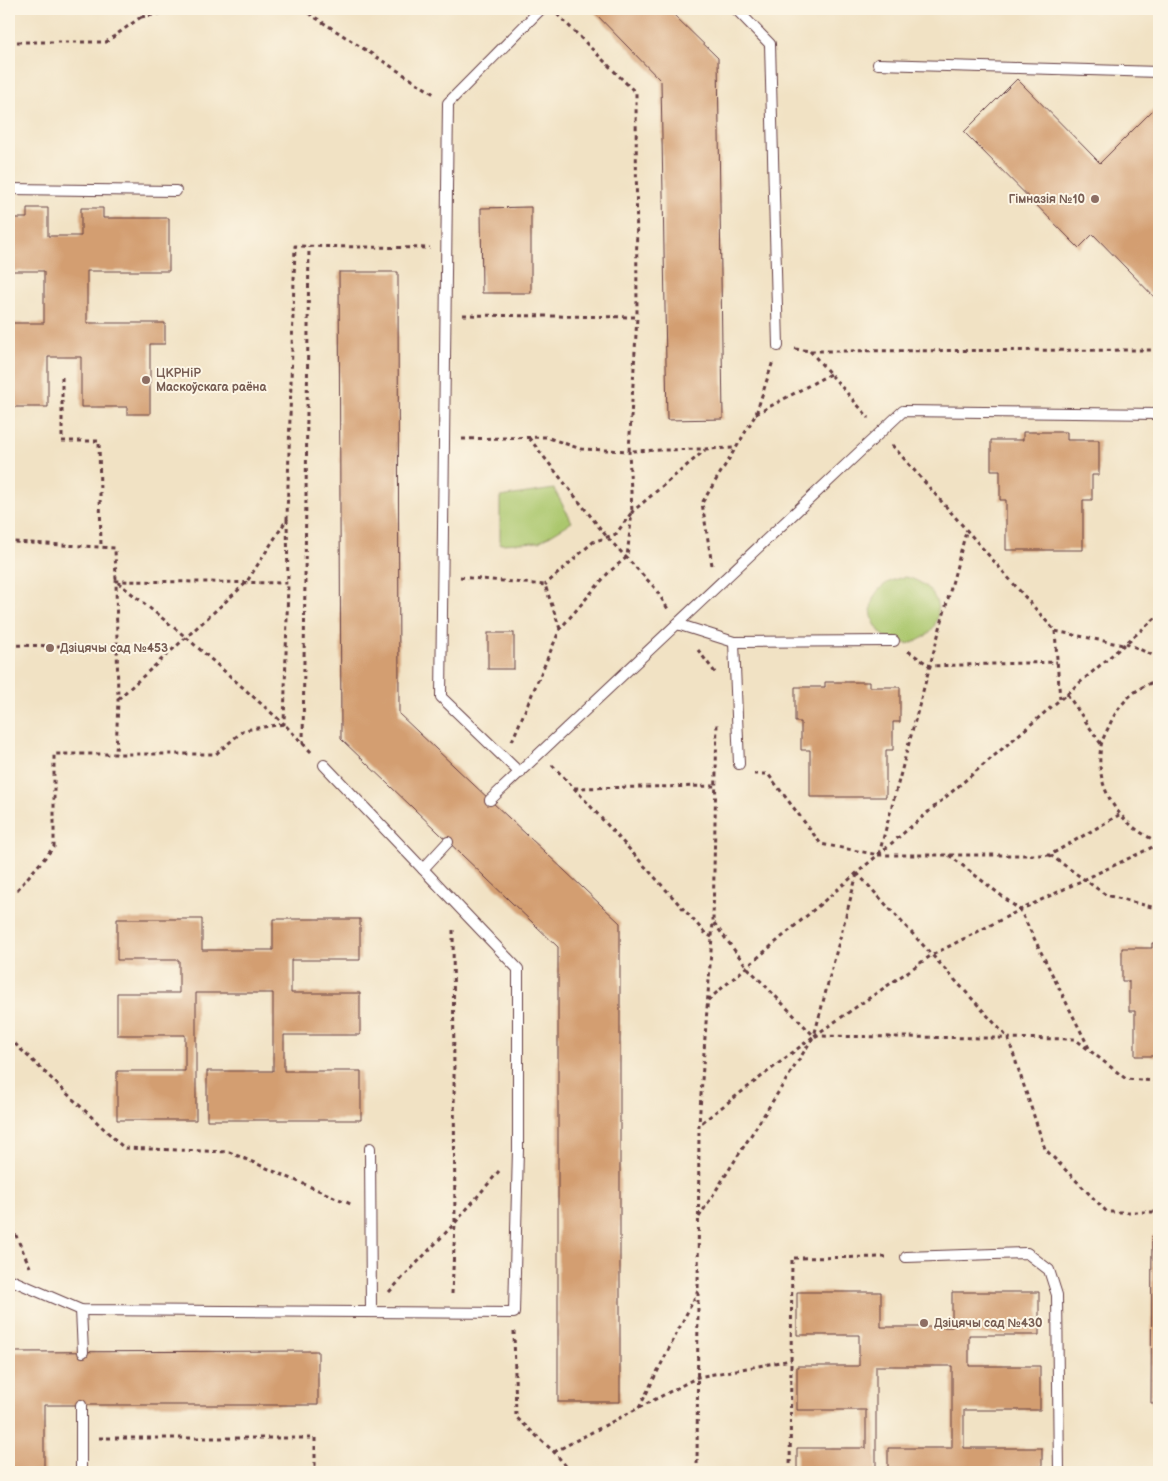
<svg xmlns="http://www.w3.org/2000/svg" width="1168" height="1481" font-family="'Balsamiq Sans',sans-serif">
	<rect width="100%" height="100%" fill="#fcf5e5"/>
	<filter id="ink" filterUnits="userSpaceOnUse"><feTurbulence type="fractalNoise" baseFrequency=".02" numOctaves="2"/><feDisplacementMap in="SourceGraphic" scale="10" xChannelSelector="R" yChannelSelector="G"/><feConvolveMatrix kernelMatrix="1 2 1 2 8 2 1 2 1" color-interpolation-filters="sRGB"/></filter>
	<filter id="wash" filterUnits="userSpaceOnUse"><feTurbulence type="fractalNoise" baseFrequency=".0096" numOctaves="4" result="noise"/><feDisplacementMap in="SourceGraphic" scale="20" xChannelSelector="R" yChannelSelector="G"/><feGaussianBlur stdDeviation="1.12" result="paint"/><feColorMatrix in="noise" values="0 0 0 0 0 0 0 0 0 0 0 0 0 0 0 0 0 1.4 0 .05"/><feComposite in="paint" operator="in"/></filter>
	<g filter="url(#wash)">
		<rect width="100%" height="100%" fill="#f1e2c4"/>
		<g fill="#abc76d" stroke="#7a734c">
			<path d="M554,489L572,522L539,542L500,544V497Z"/>
			<path d="M906,577C948,587 949,635 907,644L899,639L886,638C859,614 871,581 906,577Z"/>
		</g>
		<g id="blocks">
			<g fill="#d39e71">
				<path d="M591,9H668L718,58L723,419L667,420L661,81Z"/>
				<path d="M1017,79L1100,163L1159,104V302L1093,234L1079,248L964,132Z"/>
				<path d="M531,207V293H482L481,208Z"/>
				<path d="M27,208H48V236H81V208H103V218H169V271H87V323H165V344H150V414H127V407H81V357H48V407H9V323H44V271H9V218H27Z"/>
				<path d="M339,272H398L399,714L620,923V1402H558V947L341,739Z"/>
				<path d="M1023,432H1067V440H1099V475H1092V500H1083V550H1006V500H1000V470H991V440H1023Z"/>
				<rect x="488" y="633" width="26" height="36"/>
				<path d="M825,682H869V687H900V722H893V750H886V797H810V750H801V722H795V687H825Z"/>
				<path d="M117,919H202V950H273V919H360V960H291V993H360V1035H284V1071H361V1120H207V1071H273V993H196V1120H117V1071H185V1035H117V993H179V960H117Z"/>
				<path d="M1152,943H1159V1056H1135V1011H1129V981H1122V948H1152Z"/>
				<path d="M1152,1236H1159V1403H1151Z"/>
				<path d="M797,1292H881V1327H952V1292H1039V1335H969V1366H1040V1410H964V1448H1042V1472H888V1448H952V1366H876V1472H797V1448H866V1410H797V1366H859V1335H797Z"/>
				<path d="M318,1351V1405H44V1472H9V1352Z"/>
			</g>
		</g>
	</g>
	<g filter="url(#ink)">
		<use href="#blocks" fill-opacity="0" stroke="#633c42" stroke-width="1"/>
		<g fill="none" stroke-linecap="round" stroke-linejoin="round">
			<defs>
				<g id="lane">
					<path d="M736,9L770,44L778,346"/>
					<path d="M878,64L1159,72"/>
					<path d="M9,189L176,191"/>
					<path d="M677,624L734,642L894,641"/>
					<path d="M734,642L739,764"/>
					<path d="M520,773L441,697L448,103L541,9"/>
					<path d="M490,800L903,411L1159,414"/>
					<path d="M423,869L448,842"/>
					<path d="M370,1148L371,1311"/>
					<path d="M906,1257L1027,1253L1049,1270L1057,1295L1059,1472"/>
					<path d="M9,1279L81,1310L514,1313L518,1149V969L324,765"/>
					<path d="M81,1310L83,1352"/>
					<path d="M81,1405V1472"/>
				</g>
			</defs>
			<use href="#lane" stroke="#633c42" stroke-width="12"/>
			<g stroke="#633c42" stroke-width="3" stroke-dasharray="4 4" stroke-linecap="butt">
				<path d="M302,9L434,94"/>
				<path d="M351,9H357"/>
				<path d="M403,9H422"/>
				<path d="M557,14L636,93L637,317"/>
				<path d="M141,17L187,9"/>
				<path d="M9,42H106L141,17V9"/>
				<path d="M463,315L637,317L629,451L736,448L756,414L773,361"/>
				<path d="M795,349L810,351L1159,350"/>
				<path d="M810,351L869,418"/>
				<path d="M62,377V441H99L101,547"/>
				<path d="M756,414L830,374"/>
				<path d="M529,438L607,537L655,588L668,609"/>
				<path d="M462,439L546,437L581,449L629,451L632,512L616,534L593,542L545,585"/>
				<path d="M892,445L1055,631L1123,645"/>
				<path d="M287,519L288,583"/>
				<path d="M9,537L13,542L115,548L116,581L187,638L284,724L288,583L116,581L118,700L116,754"/>
				<path d="M712,565L702,503L735,449"/>
				<path d="M460,577L545,585L560,629"/>
				<path d="M1055,631L1060,700"/>
				<path d="M1126,643L1159,658"/>
				<path d="M9,645L61,646"/>
				<path d="M698,650L717,675"/>
				<path d="M908,651L930,666L1057,662"/>
				<path d="M1159,680C1136,687 1120,702 1110,724C1107,731 1102,739 1101,746C1094,789 1120,826 1159,842"/>
				<path d="M1067,694L1101,744"/>
				<path d="M118,699L246,583L287,519L295,246L430,248"/>
				<path d="M512,741L560,629L609,572L627,557L632,512L705,450"/>
				<path d="M303,744L309,246"/>
				<path d="M552,765L574,788L716,786"/>
				<path d="M754,774H768L821,844L879,855H1050L1119,815"/>
				<path d="M574,788L706,934L712,937"/>
				<path d="M879,854L966,532"/>
				<path d="M949,855L1020,910L1090,1050"/>
				<path d="M1050,855L1106,895L1159,909"/>
				<path d="M857,873L1008,1038L1045,1149L1107,1212H1159"/>
				<path d="M857,874L814,1036L932,955L1020,910L1159,844"/>
				<path d="M9,890H17L54,847V754H216L244,730L284,724L312,753"/>
				<path d="M714,923L747,967L814,1036L1075,1039L1126,1079L1159,1081"/>
				<path d="M708,1000L1159,615"/>
				<path d="M9,1038L124,1148L229,1152L353,1205"/>
				<path d="M699,1217L814,1036L700,1124"/>
				<path d="M9,1220L30,1267"/>
				<path d="M389,1292L455,1223L499,1171"/>
				<path d="M452,1294L455,1223L453,928"/>
				<path d="M514,1331L516,1417L554,1452L571,1472"/>
				<path d="M639,1408L698,1291"/>
				<path d="M99,1438H315V1472"/>
				<path d="M554,1452L698,1377L791,1360"/>
				<path d="M697,1472L699,1124L713,922L717,721"/>
				<path d="M790,1472L792,1258L889,1257"/>
			</g>
			<use href="#lane" stroke="#fff" stroke-width="10"/>
		</g>
	</g>
	<g fill="#8d6e63" stroke="#fcf5e5" stroke-width="2">
		<circle cx="1095" cy="199" r="5"/>
		<circle cx="146" cy="380" r="5"/>
		<circle cx="50" cy="648" r="5"/>
		<circle cx="924" cy="1323" r="5"/>
	</g>
	<g text-anchor="middle" dominant-baseline="central" stroke-width="4" stroke-linejoin="round" paint-order="stroke">
		<g font-size="12" font-weight="bold" fill="#785e54" stroke="#fcf5e5" text-anchor="start">
			<text x="1085" y="199" text-anchor="end">Гімназія №10</text>
			<text x="156" y="373">ЦКРНіР<tspan x="156" dy="14">Маскоўскага раёна</tspan></text>
			<text x="60" y="648">Дзіцячы сад №453</text>
			<text x="934" y="1323">Дзіцячы сад №430</text>
		</g>
	</g>
	<rect width="1168" height="1481" fill="none" stroke="#fcf5e5" stroke-width="30"/>
</svg>
